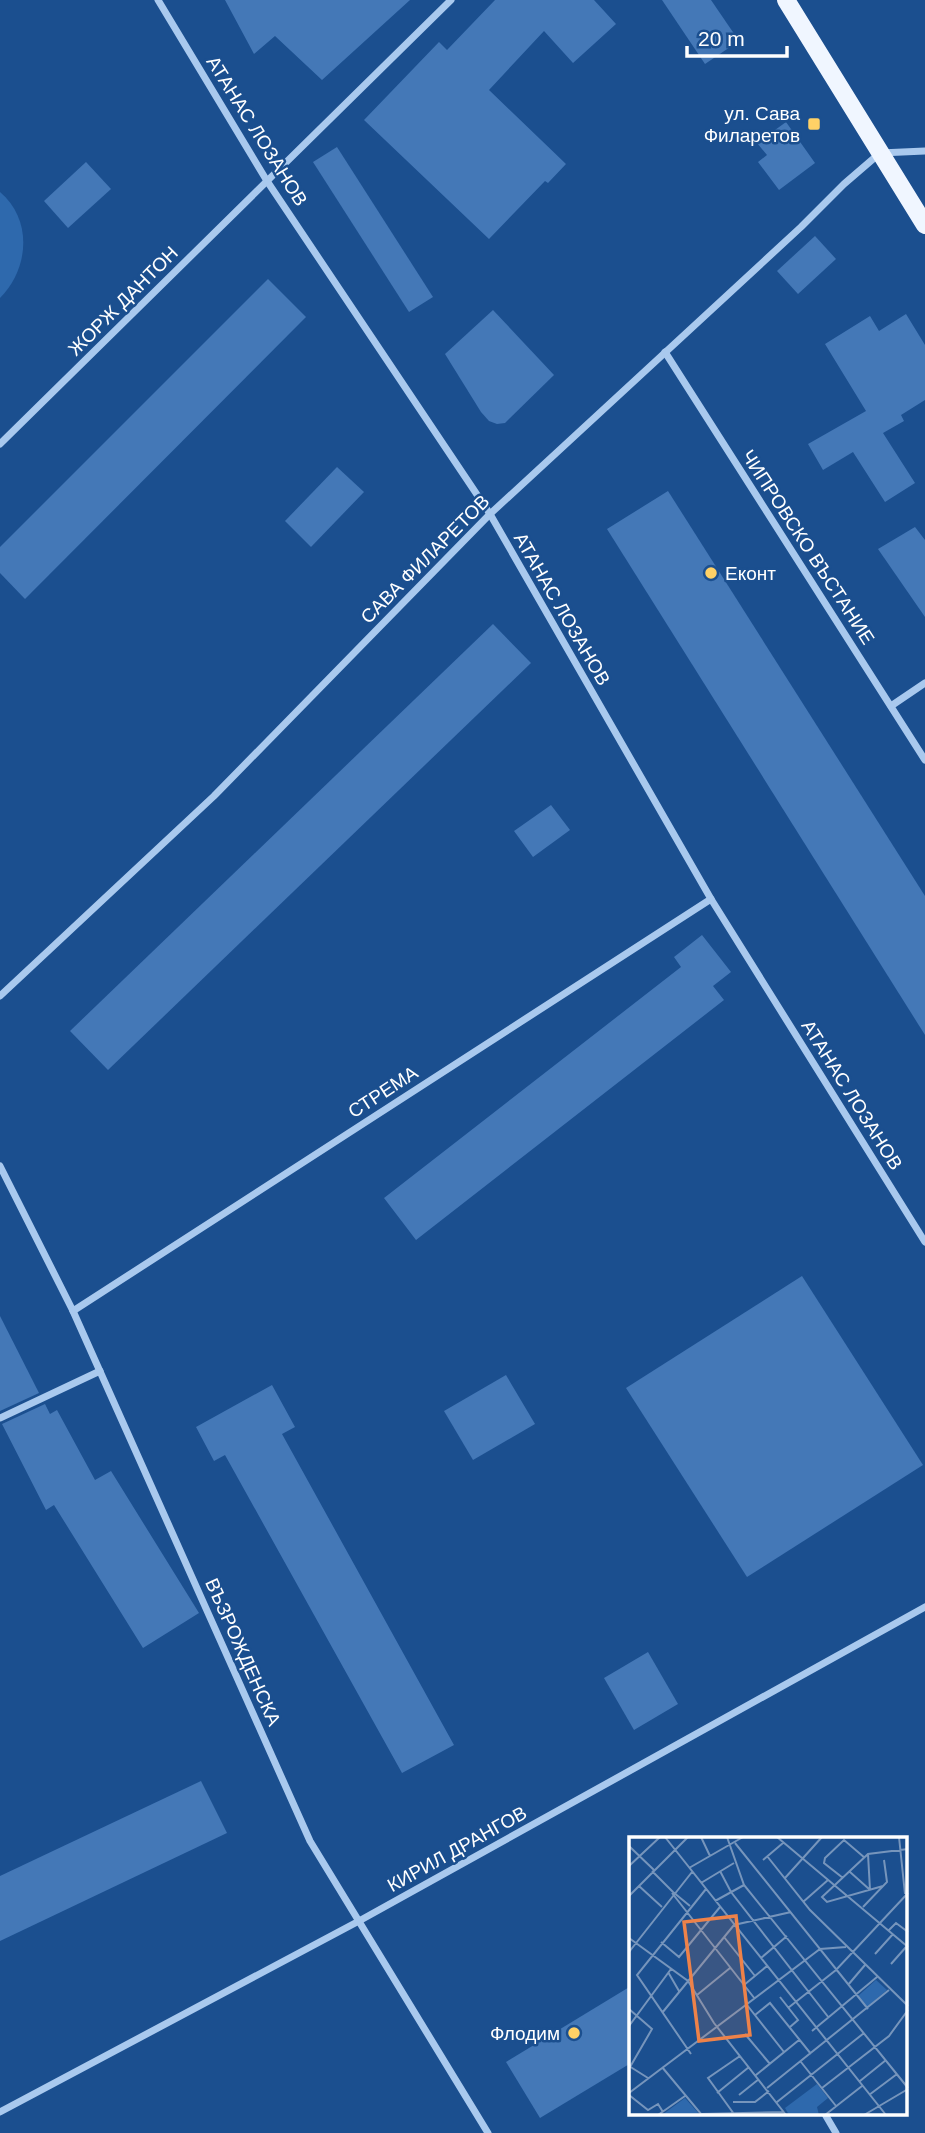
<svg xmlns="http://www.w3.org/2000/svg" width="925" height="2133" font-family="Arial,sans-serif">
	<rect width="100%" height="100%" fill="#1b4f8f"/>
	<path fill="#2e69ad" d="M0,192C33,220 29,269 0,298Z"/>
	<g fill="#4478b7">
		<path d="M225,0H410L322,80L275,36L254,54Z"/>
		<path d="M495,0H594L616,24L573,63L544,31L489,90L566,164L548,183L545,181L489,239L364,120L439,42L447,50Z"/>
		<path d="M662,0H711L739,41L705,64Z"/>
		<path d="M786,122L815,163L779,190L758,162L767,155L757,143Z"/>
		<path d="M337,147L433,297L409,312L313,162Z"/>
		<path d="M86,162L111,189L68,228L44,201Z"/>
		<path d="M815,236L836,259L798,294L777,271Z"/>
		<path d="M268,279L306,317L25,599L0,573V547Z"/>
		<path d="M493,310L554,375L505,423L497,424L489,421L481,412L445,354Z"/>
		<path d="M906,314L925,345V400L901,415L904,421L883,433L915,483L885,502L853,452L823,470L808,444L866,411L825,344L870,316L879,331Z"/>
		<path d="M337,467L364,492L311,547L285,521Z"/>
		<path d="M668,491L925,896V1035L607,529Z"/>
		<path d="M915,527L925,540V617L878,549Z"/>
		<path d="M493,624L531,663L108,1070L70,1031Z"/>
		<path d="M551,805L570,830L533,857L514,831Z"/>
		<path d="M702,935L731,972L713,986L724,1000L416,1240L384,1198L681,967L674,957Z"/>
		<path d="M802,1276L923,1465L747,1577L626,1388Z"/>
		<path d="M0,1316L39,1393L0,1411Z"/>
		<path d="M506,1375L535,1424L473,1460L444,1411Z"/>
		<path d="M272,1385L295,1427L282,1434L454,1745L402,1773L225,1455L214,1461L196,1427Z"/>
		<path d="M45,1404L50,1414L57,1410L95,1480L111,1471L199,1613L143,1648L54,1505L46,1510L2,1424Z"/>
		<path d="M648,1652L678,1704L634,1730L604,1678Z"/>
		<path d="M201,1781L227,1833L0,1941V1876Z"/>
		<path d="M631,1986V2063L540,2118L506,2062Z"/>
	</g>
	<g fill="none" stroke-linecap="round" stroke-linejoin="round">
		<g stroke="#a9c9ee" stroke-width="7">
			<path d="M158,0L267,181L490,514L711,899L925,1242"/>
			<path d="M665,352L925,760"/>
			<path d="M0,444L451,0"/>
			<path d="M891,706L925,683"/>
			<path d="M0,996L214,796L490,514L801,227L844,184L880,153L925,151"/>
			<path d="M0,1166L73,1311L310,1841L488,2133"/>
			<path d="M73,1311L711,899"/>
			<path d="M0,1418L100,1371"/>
			<path d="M0,2112L359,1921L925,1607"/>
			<path d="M826,2116L836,2133"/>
		</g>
		<path stroke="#f0f6ff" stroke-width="18" d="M786,0L925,225"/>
	</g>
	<g fill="#ffd166" stroke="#1b4f8f" stroke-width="2.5">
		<rect x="807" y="117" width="14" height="14" rx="3.5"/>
		<circle cx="711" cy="573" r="7"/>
		<circle cx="574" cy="2033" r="7"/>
	</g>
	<g text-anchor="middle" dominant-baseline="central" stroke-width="5" stroke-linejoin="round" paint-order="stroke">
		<g font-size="19" fill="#fff" stroke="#1b4f8f" text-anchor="end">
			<text x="800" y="113">ул. Сава<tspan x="800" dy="22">Филаретов</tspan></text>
			<text x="725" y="573" text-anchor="start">Еконт</text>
			<text x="560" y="2033">Флодим</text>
		</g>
		<g font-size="19" fill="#fff" stroke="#1b4f8f">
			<text transform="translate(257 131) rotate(58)">АТАНАС ЛОЗАНОВ</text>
			<text transform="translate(123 301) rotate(-45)">ЖОРЖ ДАНТОН</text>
			<text transform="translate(808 547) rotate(57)">ЧИПРОВСКО ВЪСТАНИЕ</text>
			<text transform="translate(425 559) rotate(-45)">САВА ФИЛАРЕТОВ</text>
			<text transform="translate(562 609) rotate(60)">АТАНАС ЛОЗАНОВ</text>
			<text transform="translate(383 1092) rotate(-33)">СТРЕМА</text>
			<text transform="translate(852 1095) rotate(58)">АТАНАС ЛОЗАНОВ</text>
			<text transform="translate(243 1652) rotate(66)">ВЪЗРОЖДЕНСКА</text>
			<text transform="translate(457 1849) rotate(-29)">КИРИЛ ДРАНГОВ</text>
		</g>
	</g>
	<g transform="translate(629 1837)">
		<rect width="278" height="278" fill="#1b4f8f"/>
		<path d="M247,143L258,153L238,170L229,159ZM188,247L199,261L188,270L190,278H160L156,271ZM56,261L71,278H33Z" fill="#2e69ad"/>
		<path fill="none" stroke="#7695bc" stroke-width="2" d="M36,0L257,278M72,0L81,19M98,0L115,48L279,251M148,0L279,110M270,0L276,57M106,6L239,172M0,9L25,33M239,17L241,53M138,19L181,73L279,169M134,23L154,6M0,29L31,0M60,31L114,0M23,34L44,55M91,34L102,55L200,181M221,35L240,52M156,41L193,0M214,41L195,26L196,21L215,3L236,21M72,46L105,26M10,49L33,70M254,49L198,65L193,60L239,17L279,12M44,55L61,69M43,56L126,162M0,59L59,0M86,64L115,48M174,65L199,43M234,70L258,45L255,23M260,93L267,86L279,95M95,100L126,139M0,101L59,144L85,186L157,278M32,105L50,120L91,70M0,115L63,35M246,117L264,97M132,121L158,99M262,127L277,110M39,135L50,154M115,148L138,129M219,148L236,128M68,158L101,131M151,160L169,183L161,190M118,168L155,215M159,171L207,133L279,56M0,172L23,192L1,230M33,176L105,88L162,75M126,178L141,166L182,217M0,189L42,132M183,194L248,140M116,197L141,227M62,217L8,138L77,52M172,225L207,269M0,229L19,241M33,230L72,277L155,275M127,238L170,203M231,244L257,223M138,251L260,153M193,251L260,199L279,173M0,256L191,112L217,110M88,256L120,230M0,258L19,273L29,267L34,275M110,258L130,242M240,258L268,237M104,265H126L140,254M148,265L235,196M105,277L79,241L111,219M29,278L56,259M196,278L233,249M235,278L279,252"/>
		<path fill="#ee8249" fill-opacity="0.15" stroke="#ee8249" stroke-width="3.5" d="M107,79L121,198L70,204L55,85Z"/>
		<rect width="278" height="278" fill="none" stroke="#fff" stroke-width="3.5"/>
	</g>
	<path d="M687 46v10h100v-10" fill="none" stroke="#ffffff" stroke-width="3.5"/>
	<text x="698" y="46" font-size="21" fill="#ffffff" stroke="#1b4f8f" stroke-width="5" paint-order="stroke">20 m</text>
</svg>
